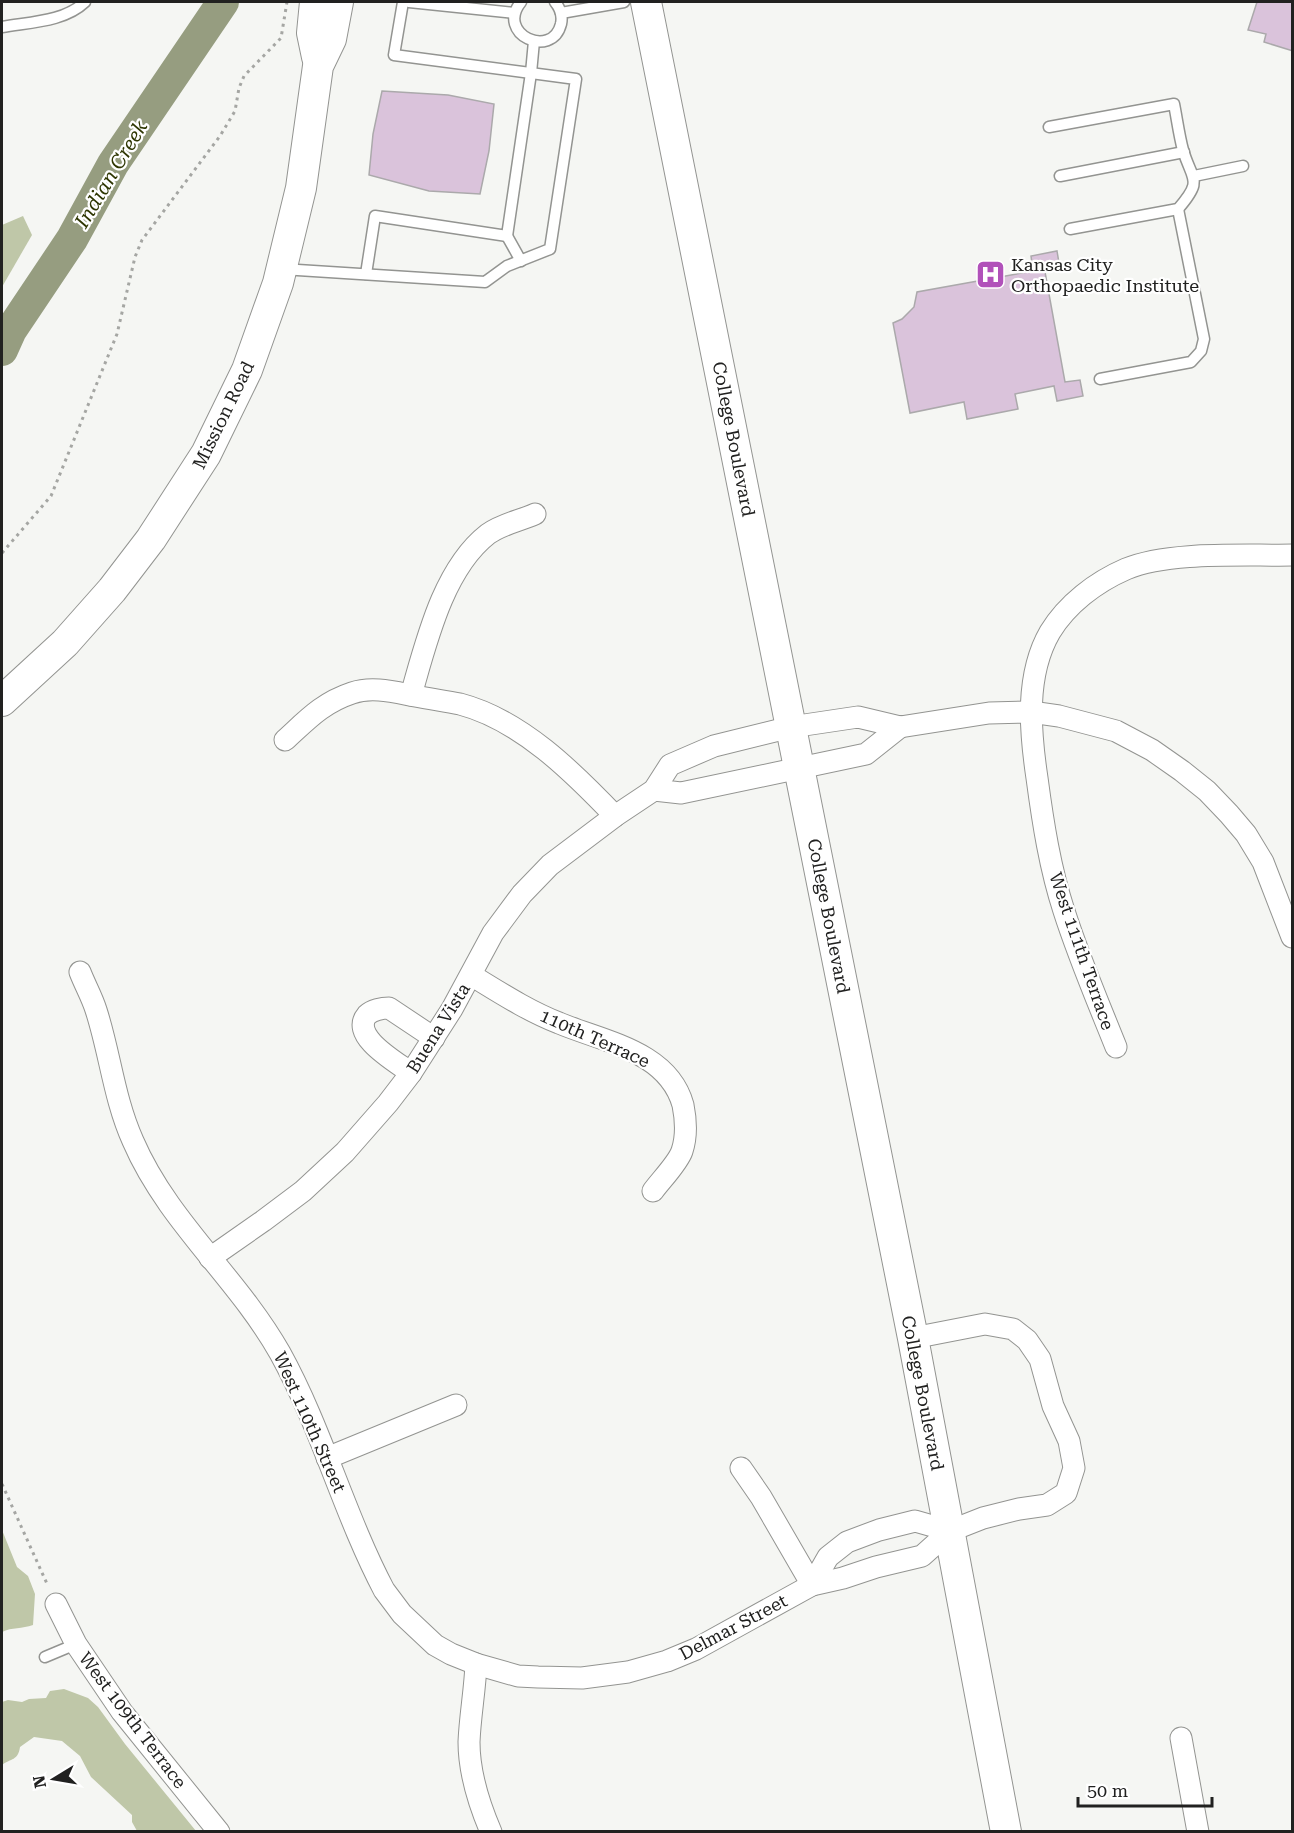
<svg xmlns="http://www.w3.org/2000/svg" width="1294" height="1833" font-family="'Roboto Serif',serif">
	<rect width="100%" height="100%" fill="#f5f6f3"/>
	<g fill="#bfc7a8">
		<path d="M23,216L32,235L2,287V225Z"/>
		<path d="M2,1530L17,1567L28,1576L35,1594L33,1625C22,1629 12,1627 2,1632Z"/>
		<path d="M64,1689L88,1698L98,1707L125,1744L196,1831H137L132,1822V1815L91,1777L80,1756L62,1741L34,1737L20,1747C18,1761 11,1758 2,1765V1702L8,1700L22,1702L29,1699L46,1698L50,1691Z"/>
	</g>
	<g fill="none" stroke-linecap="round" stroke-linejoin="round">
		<path stroke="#969d80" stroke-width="32" d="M2,350L11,330L72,239L113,164L223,2"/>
	</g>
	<g fill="#dac3db" stroke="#aba9ab" stroke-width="1.5">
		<path d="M1257,2H1293V51L1264,42L1266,34L1248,30Z"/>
		<path d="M382,91L448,95L494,104L489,151L480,194L429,191L369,175L373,134Z"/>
		<path d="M1057,251L1060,269L1045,272L1065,382L1080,380L1083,396L1057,401L1054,386L1015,394L1018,409L967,419L964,402L910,413L893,323L902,319L914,307L917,292L1033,271L1031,256Z"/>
	</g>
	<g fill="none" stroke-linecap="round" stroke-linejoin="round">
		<defs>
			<g id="service">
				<path d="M409,2L514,13"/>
				<path d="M521,2C495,34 552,60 561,24C563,15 560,8 555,2"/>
				<path d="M561,13L624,2"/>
				<path d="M2,27C30,22 64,22 85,2"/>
				<path d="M1049,127L1174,104C1177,119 1179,135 1183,150C1192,181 1204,179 1178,209L1070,229"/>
				<path d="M1060,176L1184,152"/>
				<path d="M1194,176L1243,166"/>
				<path d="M507,236L521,261"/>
				<path d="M282,269L485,282L507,266L550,249L576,79L394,55L403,2"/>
				<path d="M366,274L375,216L507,236L531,73L534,41"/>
				<path d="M1100,379L1191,362L1201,351L1204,339L1178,209"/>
				<path d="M45,1657L76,1644"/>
			</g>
			<g id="minor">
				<path d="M411,695C426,643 443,569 488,534C502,524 519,521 535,514"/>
				<path d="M285,740C307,720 322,703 352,693C372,686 394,692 415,696C430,699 445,701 460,704C521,720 573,772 615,816"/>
				<path d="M654,790L681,793L866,754L900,727"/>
				<path d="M80,972C85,985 92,997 96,1010C110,1053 114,1099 133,1141C168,1222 237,1277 280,1353C322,1429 344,1514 384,1590L402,1614L435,1645L451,1654L476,1664L518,1676L538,1677L582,1678L628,1672L667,1661L696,1649L812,1585L843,1578L876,1567L922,1556L950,1531L983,1518L1019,1509L1047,1505L1066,1493L1074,1468L1069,1441L1053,1406L1040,1359L1027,1340L1013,1329L985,1324L913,1338"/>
				<path d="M471,975C499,992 528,1011 559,1023C604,1042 668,1051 683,1105C686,1120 687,1136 682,1151C678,1163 661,1180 653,1191"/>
				<path d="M1116,1047C1098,1002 1079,958 1064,911C1050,868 1043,823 1037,778C1030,731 1025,675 1050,632C1067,604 1096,582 1126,569C1169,551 1245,556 1292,555"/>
				<path d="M411,1073C398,1063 349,1036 367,1015C372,1010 382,1008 389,1008L434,1038"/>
				<path d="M210,1258L263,1221L303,1191L345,1152L388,1103L411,1073L452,1009L493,933L522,894L550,865L615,816L654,790L670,765L714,746L791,727L858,717L900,727L989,713L1031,712L1059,716L1116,731L1152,750L1182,771L1207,791L1229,814L1246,834L1263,862L1292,937"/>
				<path d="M327,1458L456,1405"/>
				<path d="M741,1468L761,1497L812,1585"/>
				<path d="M812,1585L828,1557L847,1542L879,1530L915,1521L950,1531"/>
				<path d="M56,1604L76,1644L122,1712L219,1832"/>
				<path d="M476,1664C475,1690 470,1716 469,1742C469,1773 479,1804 491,1832"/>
				<path d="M1181,1738L1198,1832"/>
			</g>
			<g id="secondary">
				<path d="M315,2L312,33L317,57"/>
				<path d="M646,2L913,1338L1006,1832"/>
				<path d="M2,701L65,643L112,590L151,539L206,454L247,370L278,283L301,188L318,66L331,39L338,2"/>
			</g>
		</defs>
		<use href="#service" stroke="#939491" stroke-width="13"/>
		<use href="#minor" stroke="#939491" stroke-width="23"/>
		<use href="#secondary" stroke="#939491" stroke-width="32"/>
		<g stroke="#a5a6a3" stroke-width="3" stroke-dasharray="3 4.5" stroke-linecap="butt">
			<path d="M2,553L51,496L117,334L135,257L142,240L220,136L235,111L239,88L244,76L281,38L287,2"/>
			<path d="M2,1484L48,1586"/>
		</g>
		<use href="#service" stroke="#fff" stroke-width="10"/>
		<use href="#minor" stroke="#fff" stroke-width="21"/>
		<use href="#secondary" stroke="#fff" stroke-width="30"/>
	</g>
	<defs>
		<symbol id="hospital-square" viewBox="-11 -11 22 22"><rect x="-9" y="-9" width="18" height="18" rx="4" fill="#b151ba" stroke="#fff"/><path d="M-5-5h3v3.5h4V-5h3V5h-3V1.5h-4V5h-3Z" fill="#fff"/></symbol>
	</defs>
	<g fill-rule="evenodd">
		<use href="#hospital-square" x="974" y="258" width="33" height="33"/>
	</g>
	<g text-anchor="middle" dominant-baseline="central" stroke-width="4.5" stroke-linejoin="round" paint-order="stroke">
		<g font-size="18" fill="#212120" stroke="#fff" text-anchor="start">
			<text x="1011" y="264">Kansas City<tspan x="1011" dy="21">Orthopaedic Institute</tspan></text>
		</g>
		<g font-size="18" fill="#212120" stroke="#fff">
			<text transform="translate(223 415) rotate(-64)">Mission Road</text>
			<text transform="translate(734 439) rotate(79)">College Boulevard</text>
			<text transform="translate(829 916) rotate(79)">College Boulevard</text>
			<text transform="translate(1082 951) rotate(71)">West 111th Terrace</text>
			<text transform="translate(438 1028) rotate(-58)">Buena Vista</text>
			<text transform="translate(595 1038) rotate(24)">110th Terrace</text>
			<text transform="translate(923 1393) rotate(79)">College Boulevard</text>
			<text transform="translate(310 1422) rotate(66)">West 110th Street</text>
			<text transform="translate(733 1627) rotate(-28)">Delmar Street</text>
			<text transform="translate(133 1720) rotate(53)">West 109th Terrace</text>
		</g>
		<g font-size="20" font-style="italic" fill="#2e3602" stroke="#fff">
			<text transform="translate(111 174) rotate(-59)">Indian Creek</text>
		</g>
	</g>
	<rect width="1294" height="1833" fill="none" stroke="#212120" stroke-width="6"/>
	<g transform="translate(54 1779) rotate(259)" stroke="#ffffff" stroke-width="4.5" paint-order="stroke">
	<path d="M0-4.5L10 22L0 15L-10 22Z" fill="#212120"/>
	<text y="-9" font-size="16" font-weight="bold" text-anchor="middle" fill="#212120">N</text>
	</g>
	<path d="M1078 1797v9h134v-9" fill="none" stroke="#212120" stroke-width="3"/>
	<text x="1087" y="1797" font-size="18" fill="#212120" stroke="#ffffff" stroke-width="4.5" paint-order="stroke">50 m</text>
</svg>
